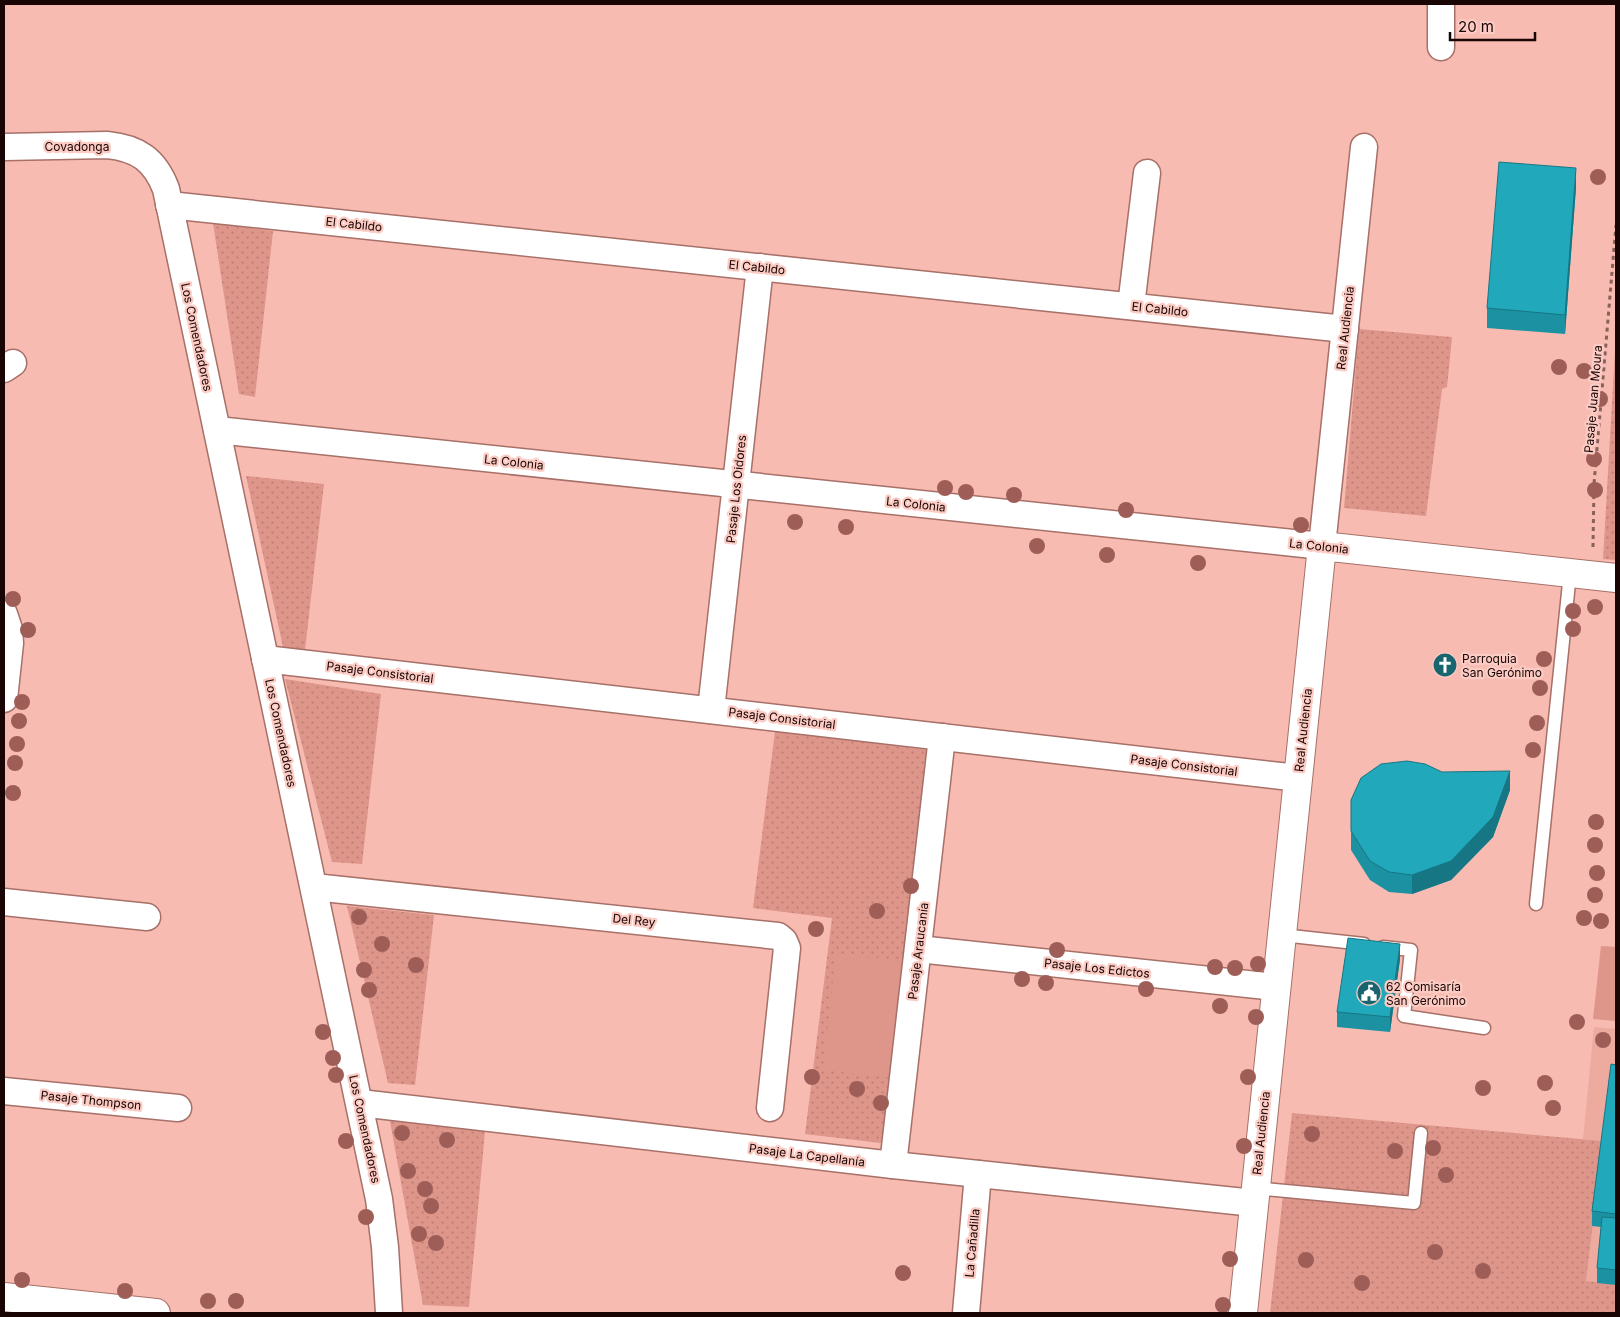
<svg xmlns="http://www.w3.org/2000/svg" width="1620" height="1317" font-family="Inter,sans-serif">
	<defs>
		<pattern id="grass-dots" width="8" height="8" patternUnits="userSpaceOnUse" patternTransform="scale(1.25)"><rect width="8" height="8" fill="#de958a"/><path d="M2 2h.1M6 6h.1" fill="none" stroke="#be7f75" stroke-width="1.8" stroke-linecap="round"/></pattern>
	</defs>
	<rect width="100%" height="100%" fill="#f7bbb1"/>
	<path fill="#edaba0" d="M1594,1027L1616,1029V1285L1586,1282L1602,1141L1583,1139Z"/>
	<g fill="url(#grass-dots)">
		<path d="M213,223L273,231L255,397L239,394Z"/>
		<path d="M1359,329L1452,337L1447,387L1442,389L1426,516L1344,508Z"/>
		<path d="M1616,334V560L1603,559Z"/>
		<path d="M246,476L324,484L305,650L283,647Z"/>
		<path d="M285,679L381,694L362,864L332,862Z"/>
		<path d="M775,731L937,751L889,1144L805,1134L832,918L753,908Z"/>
		<path d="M347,906L434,915L415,1085L388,1083Z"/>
		<path d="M1292,1113L1603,1141L1586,1281L1616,1285V1313H1270Z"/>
		<path d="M390,1121L485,1131L469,1307L423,1305Z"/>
	</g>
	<g fill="#de958a">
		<path d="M1601,946L1616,947V1021L1593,1019Z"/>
		<path d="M836,953L906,961L893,1078L823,1070Z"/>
	</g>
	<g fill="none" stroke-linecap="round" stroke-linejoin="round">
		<defs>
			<g id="service">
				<path d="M1536,904L1570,573"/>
				<path d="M1282,935L1364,944"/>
				<path d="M1383,947L1411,950L1404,1016L1484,1028"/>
				<path d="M1255,1188L1414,1203L1421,1133"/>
			</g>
			<g id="minor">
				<path d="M1441,4V47"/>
				<path d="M4,147L107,145C138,148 155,160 166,189L379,1199L385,1247L389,1313"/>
				<path d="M169,205L1345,329"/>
				<path d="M1131,306L1147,173"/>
				<path d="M4,369L13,363"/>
				<path d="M217,430L1322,546L1364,147"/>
				<path d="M4,614L9,629L10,643L4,699"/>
				<path d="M265,659L1298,778"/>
				<path d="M711,710L760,267"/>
				<path d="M314,887L778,936L784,941L787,948L770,1108"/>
				<path d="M4,902L147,917"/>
				<path d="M918,949L1276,987"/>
				<path d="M4,1091L178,1108"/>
				<path d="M360,1103L893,1165L1254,1203"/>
				<path d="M893,1165L942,737"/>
				<path d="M966,1313L978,1174"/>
			</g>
			<g id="tertiary">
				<path d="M4,1297L156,1313"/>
				<path d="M1243,1313L1322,546L1616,578"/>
			</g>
		</defs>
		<use href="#service" stroke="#a77068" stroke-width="15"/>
		<use href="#minor" stroke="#a77068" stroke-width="29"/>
		<use href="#tertiary" stroke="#a77068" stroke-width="30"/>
		<path stroke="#89615b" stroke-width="3" stroke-dasharray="4 4" stroke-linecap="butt" d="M1593,547L1594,484L1616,225"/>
		<use href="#service" stroke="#fff" stroke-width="12"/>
		<use href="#minor" stroke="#fff" stroke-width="26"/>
		<use href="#tertiary" stroke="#fff" stroke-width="28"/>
	</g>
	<g fill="#9e5e57">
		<circle cx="1598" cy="177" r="8"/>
		<circle cx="1559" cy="367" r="8"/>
		<circle cx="1584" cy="371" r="8"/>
		<circle cx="1600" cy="399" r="8"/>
		<circle cx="1594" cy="459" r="8"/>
		<circle cx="945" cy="488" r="8"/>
		<circle cx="1595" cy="490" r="8"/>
		<circle cx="966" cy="492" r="8"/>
		<circle cx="1014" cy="495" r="8"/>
		<circle cx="1126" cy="510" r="8"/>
		<circle cx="795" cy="522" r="8"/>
		<circle cx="1301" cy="525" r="8"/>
		<circle cx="846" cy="527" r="8"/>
		<circle cx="1037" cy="546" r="8"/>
		<circle cx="1107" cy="555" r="8"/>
		<circle cx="1198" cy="563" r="8"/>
		<circle cx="13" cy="599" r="8"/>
		<circle cx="1595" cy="607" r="8"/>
		<circle cx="1573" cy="611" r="8"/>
		<circle cx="1573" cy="629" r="8"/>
		<circle cx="28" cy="630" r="8"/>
		<circle cx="1544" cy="659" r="8"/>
		<circle cx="1540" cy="688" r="8"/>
		<circle cx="22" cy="702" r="8"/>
		<circle cx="19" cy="721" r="8"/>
		<circle cx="1537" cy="723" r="8"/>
		<circle cx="17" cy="744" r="8"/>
		<circle cx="1533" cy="750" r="8"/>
		<circle cx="15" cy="763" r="8"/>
		<circle cx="13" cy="793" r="8"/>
		<circle cx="1596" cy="822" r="8"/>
		<circle cx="1595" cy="845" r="8"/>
		<circle cx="1597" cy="873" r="8"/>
		<circle cx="911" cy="886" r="8"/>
		<circle cx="1595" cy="895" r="8"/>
		<circle cx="877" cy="911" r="8"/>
		<circle cx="359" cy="917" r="8"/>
		<circle cx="1584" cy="918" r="8"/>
		<circle cx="1601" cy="921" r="8"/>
		<circle cx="816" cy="929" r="8"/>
		<circle cx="382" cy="944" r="8"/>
		<circle cx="1057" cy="950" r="8"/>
		<circle cx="1258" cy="964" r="8"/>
		<circle cx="416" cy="965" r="8"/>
		<circle cx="1215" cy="967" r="8"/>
		<circle cx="1235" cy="968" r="8"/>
		<circle cx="364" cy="970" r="8"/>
		<circle cx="1022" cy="979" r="8"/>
		<circle cx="1046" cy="983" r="8"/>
		<circle cx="1146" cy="989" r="8"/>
		<circle cx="369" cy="990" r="8"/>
		<circle cx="1220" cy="1006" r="8"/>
		<circle cx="1256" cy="1017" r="8"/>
		<circle cx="1577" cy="1022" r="8"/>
		<circle cx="323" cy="1032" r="8"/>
		<circle cx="1603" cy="1040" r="8"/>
		<circle cx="333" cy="1058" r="8"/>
		<circle cx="336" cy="1075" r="8"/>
		<circle cx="812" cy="1077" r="8"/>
		<circle cx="1248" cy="1077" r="8"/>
		<circle cx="1545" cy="1083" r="8"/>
		<circle cx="1483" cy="1088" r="8"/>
		<circle cx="857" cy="1089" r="8"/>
		<circle cx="881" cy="1103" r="8"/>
		<circle cx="1553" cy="1108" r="8"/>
		<circle cx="402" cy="1133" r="8"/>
		<circle cx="1312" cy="1134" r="8"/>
		<circle cx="447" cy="1140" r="8"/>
		<circle cx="346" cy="1141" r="8"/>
		<circle cx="1244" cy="1146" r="8"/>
		<circle cx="1433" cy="1148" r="8"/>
		<circle cx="1395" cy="1151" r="8"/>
		<circle cx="408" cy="1171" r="8"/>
		<circle cx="1446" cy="1175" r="8"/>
		<circle cx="425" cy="1189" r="8"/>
		<circle cx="431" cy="1206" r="8"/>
		<circle cx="366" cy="1217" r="8"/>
		<circle cx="419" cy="1234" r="8"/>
		<circle cx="436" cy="1243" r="8"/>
		<circle cx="1435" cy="1252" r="8"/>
		<circle cx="1230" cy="1259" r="8"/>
		<circle cx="1306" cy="1260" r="8"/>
		<circle cx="1483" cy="1271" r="8"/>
		<circle cx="903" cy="1273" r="8"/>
		<circle cx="22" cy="1280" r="8"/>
		<circle cx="1362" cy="1283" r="8"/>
		<circle cx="125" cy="1291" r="8"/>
		<circle cx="208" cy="1301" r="8"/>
		<circle cx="236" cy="1301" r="8"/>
		<circle cx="1223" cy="1305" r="8"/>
	</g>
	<g fill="#1c91a1">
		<path d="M1576,187L1565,334L1487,328V308Z"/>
		<path d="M1442,772L1510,790L1493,837L1451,880L1412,894L1389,892L1370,880L1351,850V800Z"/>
		<path d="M1400,959L1390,1032L1337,1027V1012Z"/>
		<path d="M1616,1065V1285L1597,1283V1268L1601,1227L1592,1226V1211Z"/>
	</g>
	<g fill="#177683">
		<path d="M1576,168V187L1565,334V315Z"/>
		<path d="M1510,771V790L1493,837L1451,880L1412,894V875Z"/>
		<path d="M1400,944V959L1390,1032V1017Z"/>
	</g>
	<g fill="#21a9bb" stroke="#177683">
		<path d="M1499,162L1576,168L1565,315L1487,308Z"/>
		<path d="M1407,761L1425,764L1442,772L1510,771L1493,817L1451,861L1412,875L1389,872L1370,861L1351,831V800L1361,778L1381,764Z"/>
		<path d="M1348,938L1400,944L1390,1017L1337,1012Z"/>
		<path d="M1611,1064L1616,1065V1214L1592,1211Z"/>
		<path d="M1602,1217L1616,1218V1270L1597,1268Z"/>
	</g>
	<defs>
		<symbol id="church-disc" viewBox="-11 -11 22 22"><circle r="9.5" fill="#18646f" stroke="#fccbc3"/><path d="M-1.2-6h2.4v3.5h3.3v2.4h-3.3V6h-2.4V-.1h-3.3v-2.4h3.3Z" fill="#fff"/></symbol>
		<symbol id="civic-disc" viewBox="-11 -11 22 22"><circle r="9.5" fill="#18646f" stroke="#fccbc3"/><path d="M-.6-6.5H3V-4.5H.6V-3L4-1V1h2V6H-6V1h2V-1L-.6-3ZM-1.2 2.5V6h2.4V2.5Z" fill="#fff"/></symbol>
	</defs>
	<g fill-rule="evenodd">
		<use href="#church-disc" x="1431" y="651" width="28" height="28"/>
		<use href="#civic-disc" x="1355" y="979" width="28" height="28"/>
	</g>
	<g text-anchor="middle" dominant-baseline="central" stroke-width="4.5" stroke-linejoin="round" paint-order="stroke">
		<g font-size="12" fill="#180504" stroke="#fccbc3">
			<text x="77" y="146">Covadonga</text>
			<text transform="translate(354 224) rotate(6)">El Cabildo</text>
			<text transform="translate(757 267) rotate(6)">El Cabildo</text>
			<text transform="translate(1160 309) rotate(6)">El Cabildo</text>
			<text transform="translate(1345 328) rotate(-84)">Real Audiencia</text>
			<text transform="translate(197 337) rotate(78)">Los Comendadores</text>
			<text transform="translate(1593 399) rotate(-85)">Pasaje Juan Moura</text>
			<text transform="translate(514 462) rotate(6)">La Colonia</text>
			<text transform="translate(736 489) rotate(-84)">Pasaje Los Oidores</text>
			<text transform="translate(916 504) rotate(6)">La Colonia</text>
			<text transform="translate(1319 546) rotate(6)">La Colonia</text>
			<text transform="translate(380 672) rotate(7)">Pasaje Consistorial</text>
			<text transform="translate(782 718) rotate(7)">Pasaje Consistorial</text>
			<text transform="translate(1303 730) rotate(-84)">Real Audiencia</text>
			<text transform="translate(281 733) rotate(78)">Los Comendadores</text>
			<text transform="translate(1184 765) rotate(7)">Pasaje Consistorial</text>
			<text transform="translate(634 920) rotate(6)">Del Rey</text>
			<text transform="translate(918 951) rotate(-83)">Pasaje Araucanía</text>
			<text transform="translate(1097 968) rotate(6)">Pasaje Los Edictos</text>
			<text transform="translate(91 1100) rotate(6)">Pasaje Thompson</text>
			<text transform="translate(365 1129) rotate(78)">Los Comendadores</text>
			<text transform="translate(1261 1133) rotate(-84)">Real Audiencia</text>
			<text transform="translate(807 1155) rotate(7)">Pasaje La Capellanía</text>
			<text transform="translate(972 1243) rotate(-85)">La Cañadilla</text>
		</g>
		<g font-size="12" fill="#180504" stroke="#fccbc3" text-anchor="start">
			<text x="1462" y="658">Parroquia<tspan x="1462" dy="14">San Gerónimo</tspan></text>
			<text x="1386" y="986">62 Comisaría<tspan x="1386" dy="14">San Gerónimo</tspan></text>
		</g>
	</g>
	<rect width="1620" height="1317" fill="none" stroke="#180504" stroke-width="10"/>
	<path d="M1450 32v8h85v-8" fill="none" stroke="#180504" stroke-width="2.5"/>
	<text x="1458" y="32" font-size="15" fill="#180504" stroke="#fccbc3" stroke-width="4" paint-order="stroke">20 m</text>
</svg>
